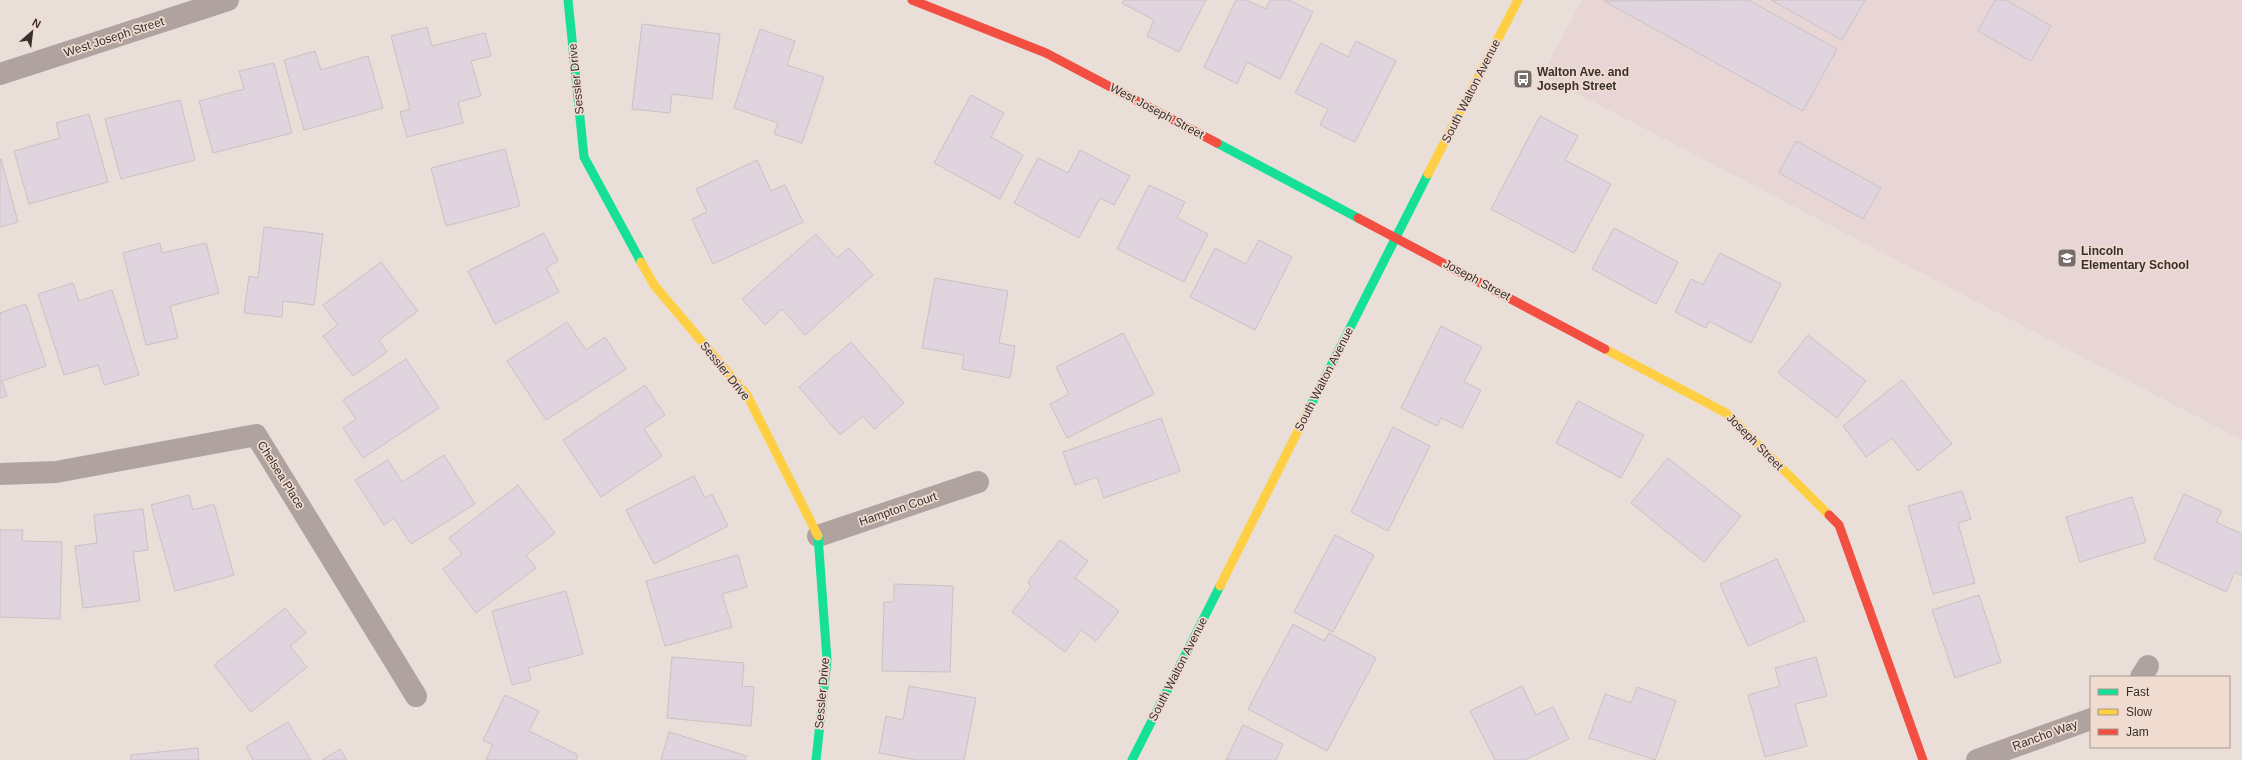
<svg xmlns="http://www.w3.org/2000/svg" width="2242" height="760" font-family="Helvetica,sans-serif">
	<rect width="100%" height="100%" fill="#e9ded8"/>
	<path fill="#e8d5d6" d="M1582,0H2242V440L1542,75Z"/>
	<g fill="#e0d5de" stroke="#c9c2c3">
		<path d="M1124,0H1206L1179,52L1147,36L1154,20L1122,3Z"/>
		<path d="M1236,0H1246L1266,9L1270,0H1289L1313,12L1280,79L1247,62L1237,84L1204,67Z"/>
		<path d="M1748,0L1837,49L1803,111L1604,1Z"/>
		<path d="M1771,0H1865L1842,40Z"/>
		<path d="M1995,0H2006L2051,26L2031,61L1978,31Z"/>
		<path d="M642,24L720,34L712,99L672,94L670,113L632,109Z"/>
		<path d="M427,27L432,46L485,33L491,56L471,61L481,96L458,102L463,123L407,137L400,112L410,109L391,36Z"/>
		<path d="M760,29L795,41L787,65L824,77L802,143L774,134L778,123L734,108Z"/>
		<path d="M1356,41L1396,61L1355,142L1320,125L1328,109L1295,93L1321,43L1348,57Z"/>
		<path d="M315,51L321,70L368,56L383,108L304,130L284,60Z"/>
		<path d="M274,63L292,133L213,153L199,101L244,89L239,71Z"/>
		<path d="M971,95L1004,113L991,137L1023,155L1000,199L934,163Z"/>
		<path d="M180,100L195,160L121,179L105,119Z"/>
		<path d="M89,114L108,182L29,204L14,151L60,138L56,123Z"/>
		<path d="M1540,116L1578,136L1565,160L1611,184L1574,253L1491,209Z"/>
		<path d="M1796,141L1881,188L1863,219L1779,173Z"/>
		<path d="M505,149L520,206L446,226L431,168Z"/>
		<path d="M1080,150L1130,176L1114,205L1100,198L1079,238L1014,203L1038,158L1068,173Z"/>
		<path d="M1,159L18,222L0,227V160Z"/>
		<path d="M757,160L771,191L785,185L803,222L713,264L692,219L707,212L696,189Z"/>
		<path d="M1149,185L1185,202L1177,218L1208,234L1184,282L1117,249Z"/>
		<path d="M264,227L323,234L314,305L283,301L282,317L244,313L249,276L258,278Z"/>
		<path d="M1614,228L1678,262L1656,304L1592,269Z"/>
		<path d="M544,233L558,261L546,268L559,292L495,324L468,271Z"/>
		<path d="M816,234L837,258L849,248L873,275L805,335L782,309L765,325L742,299Z"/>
		<path d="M1259,240L1292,257L1255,330L1190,297L1215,248L1246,264Z"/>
		<path d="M160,243L162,253L206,243L219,293L170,306L178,338L146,345L123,253Z"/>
		<path d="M1720,253L1781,284L1751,343L1709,321L1706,328L1675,312L1691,279L1703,285Z"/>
		<path d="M381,262L418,311L379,340L387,352L353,376L323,336L338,325L323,305Z"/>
		<path d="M935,278L1008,291L999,343L1015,346L1010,378L962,369L964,355L922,348Z"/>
		<path d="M73,283L79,301L112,290L139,375L104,385L98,365L64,375L38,294Z"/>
		<path d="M26,304L46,366L2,381L7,396L0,398V313Z"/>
		<path d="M567,322L586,350L605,337L626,369L546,420L507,361Z"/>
		<path d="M1441,326L1482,347L1464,382L1481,390L1462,428L1441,418L1437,426L1401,408Z"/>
		<path d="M1123,333L1154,394L1067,438L1050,404L1069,394L1056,367Z"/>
		<path d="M1808,335L1866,381L1837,418L1778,373Z"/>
		<path d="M851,342L904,403L874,429L863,416L840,435L799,387Z"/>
		<path d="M406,359L439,408L363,458L343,428L356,419L343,400Z"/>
		<path d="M1902,380L1952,444L1918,471L1892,438L1866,457L1843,426Z"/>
		<path d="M645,385L665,415L644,429L662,456L601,497L563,440Z"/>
		<path d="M1578,401L1644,435L1621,478L1556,443Z"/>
		<path d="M1161,418L1180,471L1104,498L1097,477L1075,485L1063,452Z"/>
		<path d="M1393,427L1430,446L1388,531L1351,512Z"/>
		<path d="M444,455L475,504L411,544L394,518L384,525L355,480L388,460L402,482Z"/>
		<path d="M1668,458L1741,516L1704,562L1631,503Z"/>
		<path d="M694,476L705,498L712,494L728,526L654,564L626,510Z"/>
		<path d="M518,485L555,533L526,555L536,568L476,613L443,569L462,554L449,538Z"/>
		<path d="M1962,491L1971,519L1958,523L1975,583L1933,594L1908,506Z"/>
		<path d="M2184,494L2222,511L2216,522L2242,534V576L2235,572L2226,592L2154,559Z"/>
		<path d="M189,495L193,510L214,504L234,575L175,591L151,505Z"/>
		<path d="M2132,497L2146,542L2080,562L2066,517Z"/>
		<path d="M143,509L148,550L133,552L140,601L83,608L75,546L97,543L94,515Z"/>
		<path d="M0,530H23L22,541L62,542L60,619L0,617Z"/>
		<path d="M1335,535L1374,555L1333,632L1294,612Z"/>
		<path d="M1060,540L1088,561L1075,578L1119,611L1096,641L1081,630L1065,652L1012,612L1031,587L1028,582Z"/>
		<path d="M738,555L747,587L722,594L732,627L665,646L646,581Z"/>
		<path d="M1777,559L1805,621L1748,646L1720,584Z"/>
		<path d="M894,584L953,586L950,672L882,671L884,602H894Z"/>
		<path d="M566,591L583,654L528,668L531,680L512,685L492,611Z"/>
		<path d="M1979,595L2001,662L1955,678L1932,610Z"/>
		<path d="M285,608L306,633L290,646L307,667L251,712L214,665Z"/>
		<path d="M1293,624L1324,641L1329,633L1376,658L1327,751L1248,709Z"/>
		<path d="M672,657L744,663L742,686L754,687L751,726L667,718Z"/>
		<path d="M1816,657L1827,696L1795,704L1807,746L1765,757L1748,695L1780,686L1775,668Z"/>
		<path d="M909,686L976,698L964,760H916L879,753L886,716L903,720Z"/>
		<path d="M1522,686L1536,715L1553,707L1569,739L1525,760H1495L1470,711Z"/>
		<path d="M1637,687L1676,701L1655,760L1589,738L1605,694L1631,703Z"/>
		<path d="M505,695L539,711L529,731L578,755L576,760H486L493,745L483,740Z"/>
		<path d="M288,722L311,760H253L246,747Z"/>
		<path d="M1243,725L1283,744L1276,760H1226Z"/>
		<path d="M669,732L747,756L745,760H661Z"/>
		<path d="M198,748L199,760H131V755Z"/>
		<path d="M340,749L347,760H322Z"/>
	</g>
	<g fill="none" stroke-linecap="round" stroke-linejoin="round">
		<g stroke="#b0a29f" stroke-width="22">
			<path d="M0,74L228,0"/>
			<path d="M0,474L56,472L256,435L416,696"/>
			<path d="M818,536L978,482"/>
			<path d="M2141,677L2148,666"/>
			<path d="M1977,760L2091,719"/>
		</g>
		<g stroke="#16e098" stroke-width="9">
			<path d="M568,0L584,157L641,262"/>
			<path d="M1217,143L1358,218"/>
			<path d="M1310,407L1428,174"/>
			<path d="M816,760L827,660L818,536"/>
			<path d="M1132,760L1220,586"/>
		</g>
		<g stroke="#ffcf43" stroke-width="9">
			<path d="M1428,174L1518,0"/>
			<path d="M641,262L654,285L747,395L818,536"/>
			<path d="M1605,349L1726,413L1829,515"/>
			<path d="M1220,586L1310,407"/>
		</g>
		<g stroke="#f24e42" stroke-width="9">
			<path d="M912,0L1046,53L1217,143"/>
			<path d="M1358,218L1605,349"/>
			<path d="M1829,515L1839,525L1923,760"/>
		</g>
	</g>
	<defs>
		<symbol id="bus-square" viewBox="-11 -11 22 22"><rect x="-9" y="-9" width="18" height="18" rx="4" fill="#766d68" stroke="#f0dbd1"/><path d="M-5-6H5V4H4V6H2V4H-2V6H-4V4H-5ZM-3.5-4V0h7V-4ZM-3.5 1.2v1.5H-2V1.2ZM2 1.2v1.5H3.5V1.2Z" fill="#fff"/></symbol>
		<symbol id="school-square" viewBox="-11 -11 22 22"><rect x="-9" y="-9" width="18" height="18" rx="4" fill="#766d68" stroke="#f0dbd1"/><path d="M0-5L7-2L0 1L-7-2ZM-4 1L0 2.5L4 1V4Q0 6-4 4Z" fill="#fff"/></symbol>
	</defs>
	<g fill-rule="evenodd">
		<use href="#bus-square" x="1512" y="68" width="22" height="22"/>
		<use href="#school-square" x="2056" y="247" width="22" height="22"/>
	</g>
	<g text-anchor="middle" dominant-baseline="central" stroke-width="3.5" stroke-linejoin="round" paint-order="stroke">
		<g font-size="12" fill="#38302c" stroke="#f0dbd1">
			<text transform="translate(114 37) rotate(-18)">West Joseph Street</text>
			<text transform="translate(576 79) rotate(-96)">Sessler Drive</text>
			<text transform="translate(1471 91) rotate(-63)">South Walton Avenue</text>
			<text transform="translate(1157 111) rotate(28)">West Joseph Street</text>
			<text transform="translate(1477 280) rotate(28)">Joseph Street</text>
			<text transform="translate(725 371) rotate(51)">Sessler Drive</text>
			<text transform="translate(1324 379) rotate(-63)">South Walton Avenue</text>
			<text transform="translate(1755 442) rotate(45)">Joseph Street</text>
			<text transform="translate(281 475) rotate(58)">Chelsea Place</text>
			<text transform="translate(898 509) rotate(-19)">Hampton Court</text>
			<text transform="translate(1178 669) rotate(-63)">South Walton Avenue</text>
			<text transform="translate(822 693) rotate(-85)">Sessler Drive</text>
			<text transform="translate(2045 735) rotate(-20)">Rancho Way</text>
		</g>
		<g font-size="12" font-weight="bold" fill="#38302c" stroke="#f0dbd1" text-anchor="start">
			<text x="1537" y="72">Walton Ave. and<tspan x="1537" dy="14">Joseph Street</tspan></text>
			<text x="2081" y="251">Lincoln<tspan x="2081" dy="14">Elementary School</tspan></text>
		</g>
	</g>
	<rect x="2090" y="676" width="140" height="72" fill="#f0dbd1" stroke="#a6978f"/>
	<rect x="2098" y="689" width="20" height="6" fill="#16e098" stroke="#a6978f"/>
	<text x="2126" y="696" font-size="12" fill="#38302c">Fast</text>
	<rect x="2098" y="709" width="20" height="6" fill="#ffcf43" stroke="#a6978f"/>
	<text x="2126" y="716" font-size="12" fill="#38302c">Slow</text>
	<rect x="2098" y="729" width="20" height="6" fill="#f24e42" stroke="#a6978f"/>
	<text x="2126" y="736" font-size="12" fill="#38302c">Jam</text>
	<g transform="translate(32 32) rotate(28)" stroke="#f0dbd1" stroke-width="3" paint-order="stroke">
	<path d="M0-3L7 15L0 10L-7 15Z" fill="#38302c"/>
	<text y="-6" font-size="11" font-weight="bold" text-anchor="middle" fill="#38302c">N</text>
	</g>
</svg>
